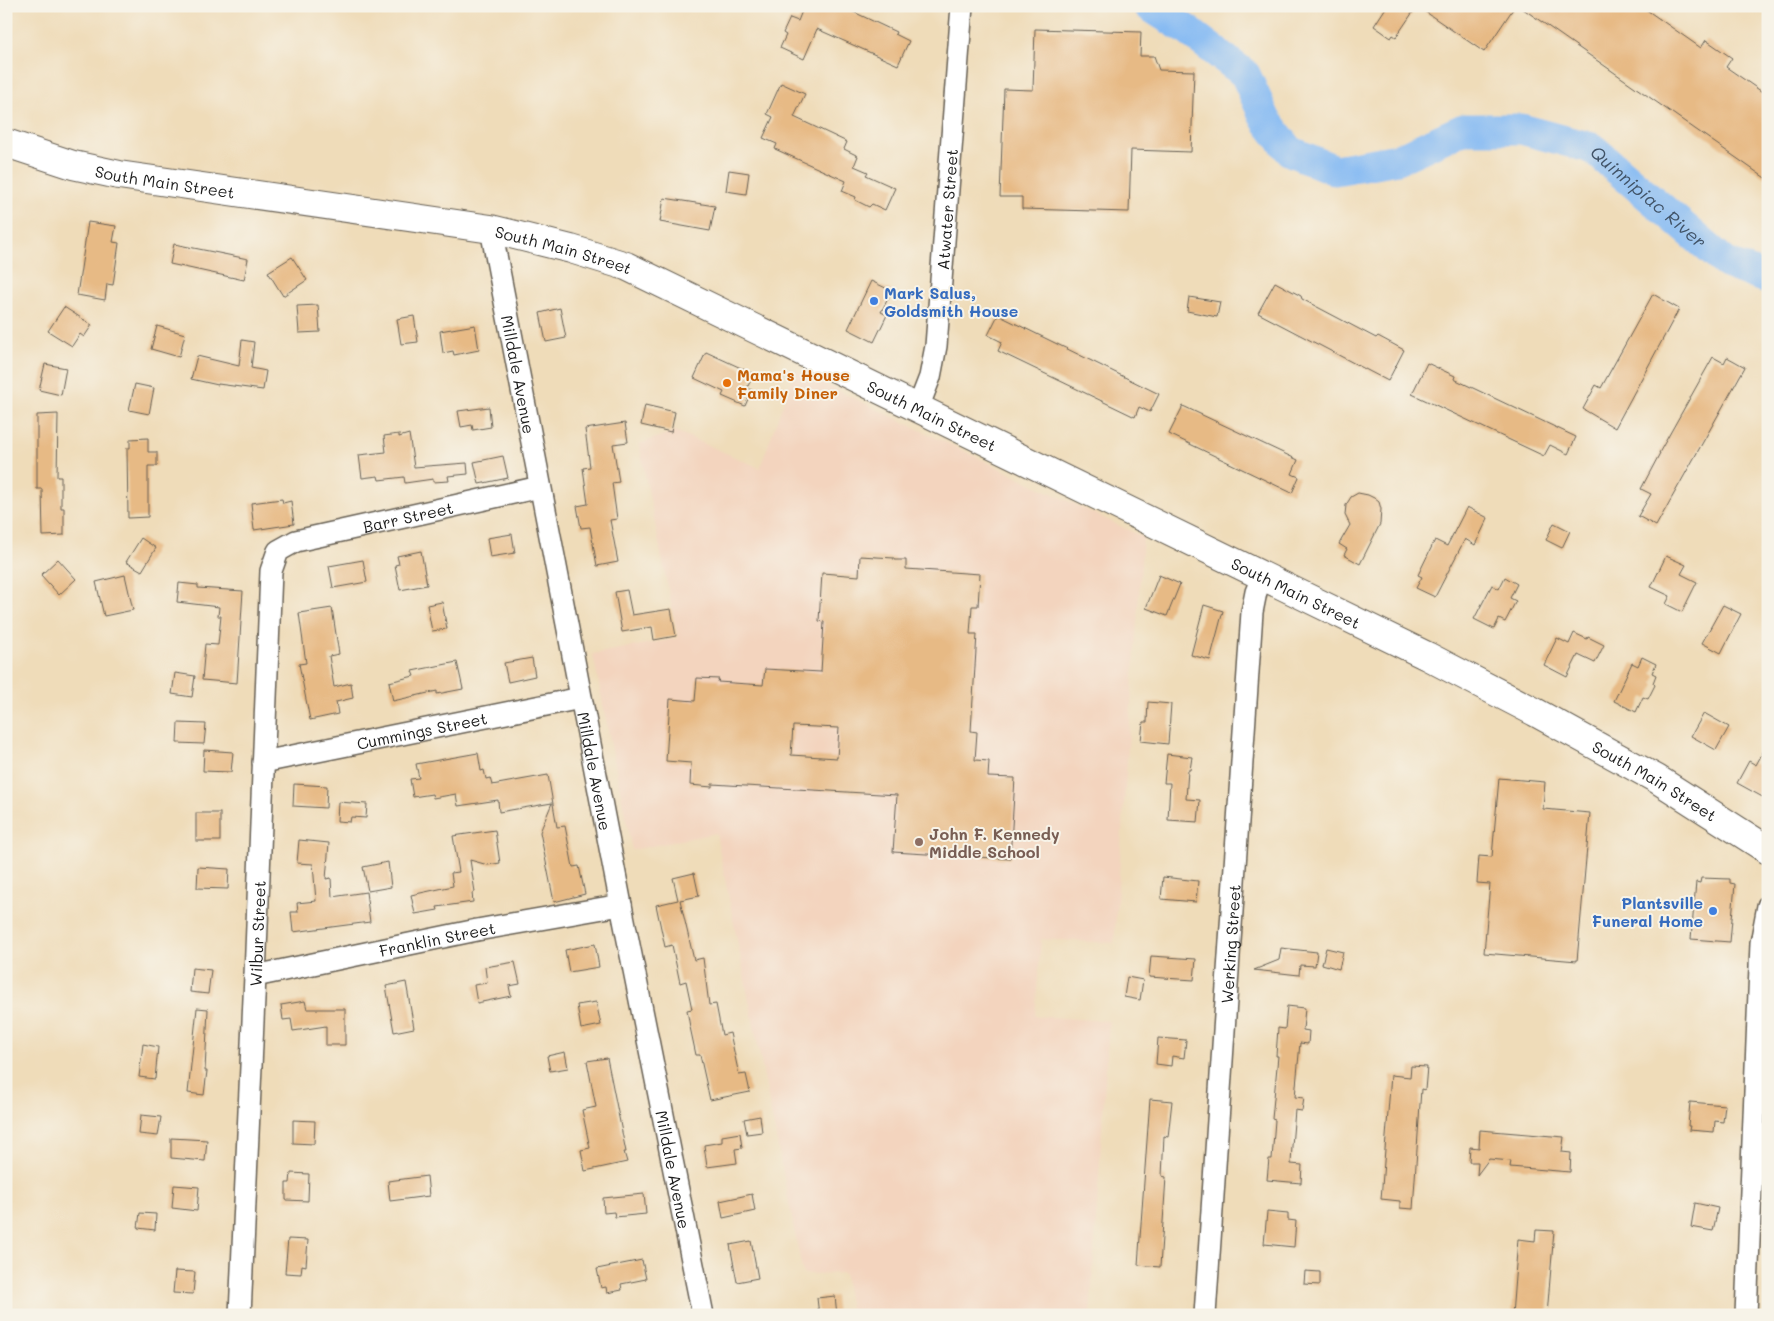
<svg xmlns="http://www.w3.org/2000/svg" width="1774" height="1321" font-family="Mali,sans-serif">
	<rect width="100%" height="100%" fill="#f7f3e8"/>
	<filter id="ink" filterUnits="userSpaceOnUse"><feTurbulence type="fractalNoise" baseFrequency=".02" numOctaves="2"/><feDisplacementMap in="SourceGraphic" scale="10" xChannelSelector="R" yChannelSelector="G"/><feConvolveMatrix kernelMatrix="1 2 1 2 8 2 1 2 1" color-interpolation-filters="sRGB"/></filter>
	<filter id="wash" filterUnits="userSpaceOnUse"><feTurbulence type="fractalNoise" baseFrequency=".0096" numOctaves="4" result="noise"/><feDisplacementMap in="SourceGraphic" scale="20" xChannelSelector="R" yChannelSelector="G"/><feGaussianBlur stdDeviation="1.12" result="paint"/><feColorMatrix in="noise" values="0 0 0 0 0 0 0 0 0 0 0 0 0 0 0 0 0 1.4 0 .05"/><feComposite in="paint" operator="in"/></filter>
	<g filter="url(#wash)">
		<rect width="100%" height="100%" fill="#efdcb9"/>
		<path fill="#f3d4be" d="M795,370L1143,537L1114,943L1041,939L1035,1016L1109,1021L1090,1315H851L844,1273L803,1274L716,833L632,850L593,654L678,638L639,444L675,431L760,468Z"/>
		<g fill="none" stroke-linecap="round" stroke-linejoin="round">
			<path stroke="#85baf3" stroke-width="31" id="s1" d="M1149,6L1187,30L1245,74L1266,120L1290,151L1335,170L1398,159L1463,129H1521L1592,148L1726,263L1768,279"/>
		</g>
		<g id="blocks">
			<g fill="#e7ba85" fill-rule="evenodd">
				<path d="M804,6H841L896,32L895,34L909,41L898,65L817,29L804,59L780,48L786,35L783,33L790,18L798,21Z"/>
				<path d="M1387,6H1515L1484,52L1417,6L1396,37L1393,35L1391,38L1374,26Z"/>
				<path d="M1519,6H1641L1701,48L1706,40L1732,58L1726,67L1768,96V180Z"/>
				<path d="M1035,29L1141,32L1140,56H1154L1159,70L1194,71L1191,152L1131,150L1129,212L1022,209V197H1000L1004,89L1033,90Z"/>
				<path d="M781,83L805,94L794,117L847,142L844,149L858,156L854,166L868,172L866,175L895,188L885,210L872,204L869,207L855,200L856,197L842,191L846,181L775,149L777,144L763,138L773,117L767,114Z"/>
				<path d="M729,170L749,173L746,194L726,191Z"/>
				<path d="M664,198L715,206L710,231L660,222Z"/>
				<path d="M88,222L116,226L113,242L119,243L113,285L107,284L105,300L77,295Z"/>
				<path d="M174,244L248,259L244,280L170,264Z"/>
				<path d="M292,257L307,280L283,296L268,272Z"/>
				<path d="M871,281L892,291L881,312L887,315L874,342L848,329Z"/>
				<path d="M1275,282L1301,296L1302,299L1376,338L1378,336L1404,350L1388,381L1258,313Z"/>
				<path d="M1653,294L1679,309L1615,428L1583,409L1596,385L1601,388Z"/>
				<path d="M1189,297L1220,302L1217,317L1187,311Z"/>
				<path d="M318,305L320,332L299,333L297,306Z"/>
				<path d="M64,307L92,325L84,337L80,334L72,346L48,331Z"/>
				<path d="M560,308L566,338L546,342L540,313Z"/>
				<path d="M998,315L1159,394L1150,412L1139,407L1135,417L998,351L1002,342L988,335Z"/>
				<path d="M414,316L418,342L401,344L397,319Z"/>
				<path d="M475,325L479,350L454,355L453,351L443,353L440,331Z"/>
				<path d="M157,326L185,334L179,357L151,349Z"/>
				<path d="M242,340L254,342L251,368L266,371L263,390L218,384V385L191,379L197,356L239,366Z"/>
				<path d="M706,352L754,374L747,388L752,390L745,406L722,396L724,392L694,378Z"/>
				<path d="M1713,357L1724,363L1727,357L1745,367L1656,526L1638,516L1651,494L1641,489L1660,453H1659Z"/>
				<path d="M1427,363L1455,376L1454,379L1576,437L1568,454L1550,445L1544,456L1412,394Z"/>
				<path d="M45,364L66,368L61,395L39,390Z"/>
				<path d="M135,384L154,388L149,414L129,410Z"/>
				<path d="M645,405L675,412L671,432L641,425Z"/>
				<path d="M1183,406L1298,460L1292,474L1299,477L1292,493L1169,434Z"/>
				<path d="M489,407L491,427L473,430L472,425L461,427L458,411Z"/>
				<path d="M58,414L57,477H61V508H64V535L43,536L42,489H37V415Z"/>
				<path d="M625,423L628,442L613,444L619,482L612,483L617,519L610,520L618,562L597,566L590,527L581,528L577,506L588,504L583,468L590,467L585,429Z"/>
				<path d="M399,434V437L409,434L414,467L467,463L468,474L448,476L449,481L433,482V479L405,483L404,477L379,480L378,476L362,478L359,455L386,452L384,436Z"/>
				<path d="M148,438V452H157V466H148V517L128,518L127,448H130V439Z"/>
				<path d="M503,456L508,478L479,484L474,462Z"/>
				<path d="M1358,493L1368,495L1374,498L1379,502L1381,509L1380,524L1360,564L1344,555L1347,549L1339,544L1350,525L1345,515L1346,505L1351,497Z"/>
				<path d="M282,499L283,503L291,501L294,524L254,530L251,503Z"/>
				<path d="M1467,507L1488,518L1475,545L1465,539L1435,597L1416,588L1422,577L1418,575L1435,540L1447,546Z"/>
				<path d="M1554,523L1570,531L1562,548L1546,540Z"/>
				<path d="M512,534L515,553L490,557L487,538Z"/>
				<path d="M141,538L156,548L142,571L126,562Z"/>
				<path d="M421,551L427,585L400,590L395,565L399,564L397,556Z"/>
				<path d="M860,556L894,558V560H906V569L980,574L978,606H972L970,634H977L971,731L977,732L975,760L989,761L988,777L1015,778L1010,859L893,852L897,795L712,784V787L690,785L691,763L666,761L670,699L695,701L697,678L719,679L718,682L763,685L765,669L821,672L824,622L819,621L822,573L859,576ZM793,726L839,728L837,758L791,755Z"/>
				<path d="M1666,556L1686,565L1681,574L1697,582L1682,612L1666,604L1670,596L1651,587Z"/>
				<path d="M58,559L76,579L59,595L41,575Z"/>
				<path d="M363,560L367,582L333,588L329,566Z"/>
				<path d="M125,575L133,610L104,616L96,582Z"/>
				<path d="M1159,575L1180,584L1167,616L1146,608Z"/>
				<path d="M1505,577L1517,584L1510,598L1516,601L1505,622L1499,619L1494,629L1474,619L1492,585L1499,589Z"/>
				<path d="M179,583L198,585V588L243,591L237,683L202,680L205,644L218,645L221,616H218L219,607L177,602Z"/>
				<path d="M627,590L632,615L671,609L676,636L654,640L652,627L622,632L615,592Z"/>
				<path d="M442,602L447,629L432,631L427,605Z"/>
				<path d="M1204,605L1223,611L1210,660L1191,655Z"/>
				<path d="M1723,605L1741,614L1721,653L1702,643Z"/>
				<path d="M332,608L339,654L329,656L334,687L351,683L353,698L336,702L338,714L310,720L299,664L306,663L299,613Z"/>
				<path d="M1574,633L1587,639L1588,637L1604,645L1595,663L1578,655L1567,677L1544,665L1557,638L1569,644Z"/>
				<path d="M1642,657L1656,664L1652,673L1656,675L1653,683L1655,685L1648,699L1643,697L1636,712L1614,701L1632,663L1638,666Z"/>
				<path d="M532,658L535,676L508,682L504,663Z"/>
				<path d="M457,662L463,689L437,694V691L393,701L389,682L414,676L412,671Z"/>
				<path d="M175,673L195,676L192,697L172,694Z"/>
				<path d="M1148,702L1171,704L1168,744L1141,741L1143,722H1147Z"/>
				<path d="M1704,713L1729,727L1716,750L1691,736Z"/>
				<path d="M178,723L206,724L204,744L177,743Z"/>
				<path d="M1768,743V800L1737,783L1749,761L1756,765Z"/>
				<path d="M204,750L233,752L231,772L203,771Z"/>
				<path d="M478,753L481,771L484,770L486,779L490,778L492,785L548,775L557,827L565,826L573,867L579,866L585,894L554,902L540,832L552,803L499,812L498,800L458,806L456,794L433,798L432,794L413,797L410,779L419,778L416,764Z"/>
				<path d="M1167,754L1192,757L1190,770H1188L1186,799L1200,800L1198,822L1168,820L1170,783H1164Z"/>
				<path d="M1499,778L1545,782L1543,809L1590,813L1577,961L1484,953L1490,884L1477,883L1479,856L1492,857Z"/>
				<path d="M294,784L327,786L326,808L293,806Z"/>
				<path d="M338,802L367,804L366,818L351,817L350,822L337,821Z"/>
				<rect x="196" y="813" width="24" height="28"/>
				<path d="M495,830L500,863L488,865L470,860L475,892L472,893L473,902L437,907L438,910L415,914L411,895L453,886L451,873L459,872L453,836Z"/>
				<path d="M299,840L329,843L326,879L331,878L332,897L366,892L370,922L293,932L291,912H298L297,903L316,901L313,864L297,863Z"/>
				<path d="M388,862L391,887L368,891L363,867Z"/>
				<path d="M198,867L229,869L228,889L197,888Z"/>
				<path d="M694,873L699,896L680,900L694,960L703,958L709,1005L716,1004L722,1035L730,1033L739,1075L746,1074L750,1092L710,1100L700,1055H696L690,1027L687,1010L692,1009L686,981L680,983L672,945L665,947L656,905L678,900L673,878Z"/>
				<path d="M1163,877L1198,881L1196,902L1161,899Z"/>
				<path d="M1701,878L1730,879V883L1735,884L1730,942L1691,939L1696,882L1700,883Z"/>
				<path d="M595,944L599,967L569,972L565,950Z"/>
				<path d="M1281,948L1317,952L1315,966L1300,965L1299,975L1254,970L1279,960Z"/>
				<path d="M1326,948L1343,952L1339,969L1322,964Z"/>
				<path d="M1151,956L1196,959L1194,980L1149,977Z"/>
				<path d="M515,962L520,984L509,986L511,996L477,1003L474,985L487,983L485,967Z"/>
				<path d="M192,968L211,970L208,994L190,992Z"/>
				<path d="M1127,977L1143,980L1140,1000L1124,997Z"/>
				<path d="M406,982L414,1028L394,1032L386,986Z"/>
				<path d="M305,1001L307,1009H345V1045H326V1026L293,1031L291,1019L283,1020L281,1005Z"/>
				<path d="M596,1002L601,1025L581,1029L577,1005Z"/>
				<path d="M1287,1006L1305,1008L1303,1030L1309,1031L1308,1044L1300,1043L1295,1097L1304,1098L1302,1111L1295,1110L1292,1146L1291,1164L1302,1165L1301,1183L1267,1180L1269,1159H1272L1275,1120L1272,1119L1278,1056H1276L1278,1028L1285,1029Z"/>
				<path d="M197,1008L208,1009L205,1071H207L204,1095L188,1093Z"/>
				<path d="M1158,1038L1186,1040L1184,1058L1172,1056L1171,1066L1156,1064Z"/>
				<path d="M143,1044L158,1047L155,1079L139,1077Z"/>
				<path d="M565,1052L568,1068L550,1071L547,1056Z"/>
				<path d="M607,1058L626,1152H624L627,1162L585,1171L581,1150L590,1148L582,1110L596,1107L587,1061Z"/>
				<path d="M1411,1066L1427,1067L1425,1090L1421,1089L1413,1209L1400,1208V1201L1381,1199L1391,1075L1410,1077Z"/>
				<path d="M1150,1099L1172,1101L1168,1137L1164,1136L1162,1176L1166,1177L1160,1267L1138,1265Z"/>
				<path d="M1690,1102L1725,1105L1723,1122L1715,1121L1714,1132L1689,1130L1690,1126H1688Z"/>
				<path d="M141,1115L161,1117L158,1136L139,1134Z"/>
				<path d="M760,1116L762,1132L747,1134L744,1119Z"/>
				<path d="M293,1120L315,1121L314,1144L293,1143Z"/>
				<path d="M1480,1130L1564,1137L1562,1152L1571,1153L1570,1172L1510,1167L1511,1161L1489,1159L1477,1175L1478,1162H1469L1470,1147L1479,1148Z"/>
				<path d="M740,1133L742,1148L735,1149L737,1163L707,1167L704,1145L722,1142V1136Z"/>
				<path d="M171,1138L207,1140L205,1161L171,1158Z"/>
				<path d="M291,1173L309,1174L308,1201L286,1200V1183H290Z"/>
				<path d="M427,1176L429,1196L390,1201L388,1181Z"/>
				<path d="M174,1185L199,1187L197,1211L172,1208Z"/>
				<path d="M644,1194L646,1214L615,1217L614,1212L604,1213L603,1198Z"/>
				<path d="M752,1194L755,1211L723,1218L720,1201Z"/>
				<path d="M1695,1203L1718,1208L1713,1231L1691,1227Z"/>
				<path d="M1267,1212L1288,1214V1220L1296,1221L1294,1247L1264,1244Z"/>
				<path d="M140,1213L156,1214L155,1230L138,1228Z"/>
				<path d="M1536,1230L1554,1231L1547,1315H1512L1518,1239L1535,1241Z"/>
				<path d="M288,1239L308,1240L306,1266L302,1265L301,1274L285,1273Z"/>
				<path d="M751,1241L758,1278L737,1282L730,1245Z"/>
				<path d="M642,1260L646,1279L621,1284L622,1290L607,1293L606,1287L601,1288L597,1269Z"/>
				<path d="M175,1271L195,1272L193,1294L173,1293Z"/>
				<path d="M1305,1271L1320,1272V1285L1304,1284Z"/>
				<path d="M835,1296L837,1315H819L817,1298Z"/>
			</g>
		</g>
	</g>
	<g filter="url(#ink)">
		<use href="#blocks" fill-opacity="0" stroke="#665f53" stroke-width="1"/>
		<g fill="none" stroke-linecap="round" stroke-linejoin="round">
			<defs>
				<g id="street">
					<path id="s2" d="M491,229L621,905L703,1315"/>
					<path id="s3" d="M918,408L930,377L936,346L962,6"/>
					<path id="s4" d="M263,762L581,698"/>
					<path id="s5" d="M255,976L477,930L621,905"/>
					<path id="s6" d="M240,1315L255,976L271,571L278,551L296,541L540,487"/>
					<path id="s7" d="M1205,1315L1252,612L1256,592L1263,575"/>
					<path d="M1746,1315L1761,943L1768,906"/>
				</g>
				<g id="highway">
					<path id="s8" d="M6,143L73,165L119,175L491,229L571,249L626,266L1427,656L1535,712L1657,779L1768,850"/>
				</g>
			</defs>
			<use href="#street" stroke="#665f53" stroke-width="24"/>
			<use href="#highway" stroke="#665f53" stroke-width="30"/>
			<use href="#street" stroke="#fff" stroke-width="21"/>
			<use href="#highway" stroke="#fff" stroke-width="28"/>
		</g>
	</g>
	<g fill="#3f7fe0" stroke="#f7f3e8" stroke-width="2">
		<circle cx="874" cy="301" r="5"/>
		<circle cx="1713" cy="911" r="5"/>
	</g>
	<circle fill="#e8710a" stroke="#f7f3e8" stroke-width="2" cx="727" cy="383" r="5"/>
	<circle fill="#8d6e63" stroke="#f7f3e8" stroke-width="2" cx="919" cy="842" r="5"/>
	<g text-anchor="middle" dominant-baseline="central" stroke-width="4" stroke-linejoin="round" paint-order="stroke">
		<g font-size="16" fill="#1c1c1c" stroke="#f7f3e8">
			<text stroke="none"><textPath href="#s8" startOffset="164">South Main Street</textPath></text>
			<text stroke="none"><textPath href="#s3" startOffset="202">Atwater Street</textPath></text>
			<text stroke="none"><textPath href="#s8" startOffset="569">South Main Street</textPath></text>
			<text stroke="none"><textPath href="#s2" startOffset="148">Milldale Avenue</textPath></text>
			<text stroke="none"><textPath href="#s8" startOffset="974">South Main Street</textPath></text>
			<text stroke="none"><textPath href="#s6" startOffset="901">Barr Street</textPath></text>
			<text stroke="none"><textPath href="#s8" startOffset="1379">South Main Street</textPath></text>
			<text stroke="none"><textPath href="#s4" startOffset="162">Cummings Street</textPath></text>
			<text stroke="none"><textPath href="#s2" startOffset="552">Milldale Avenue</textPath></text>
			<text stroke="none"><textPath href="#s8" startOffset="1784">South Main Street</textPath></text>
			<text stroke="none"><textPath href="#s6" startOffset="382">Wilbur Street</textPath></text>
			<text stroke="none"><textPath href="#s5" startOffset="186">Franklin Street</textPath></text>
			<text stroke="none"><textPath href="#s7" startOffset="372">Werking Street</textPath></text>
			<text stroke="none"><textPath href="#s2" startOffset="958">Milldale Avenue</textPath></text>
		</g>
		<g font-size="16" font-weight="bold" fill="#366cbe" stroke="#f7f3e8" text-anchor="start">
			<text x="884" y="292">Mark Salus,<tspan x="884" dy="18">Goldsmith House</tspan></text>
			<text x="1703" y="902" text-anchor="end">Plantsville<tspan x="1703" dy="18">Funeral Home</tspan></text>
		</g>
		<g font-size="16" font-weight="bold" fill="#c56008" stroke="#f7f3e8" text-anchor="start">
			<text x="737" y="374">Mama's House<tspan x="737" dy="18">Family Diner</tspan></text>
		</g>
		<g font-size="16" font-weight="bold" fill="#785e54" stroke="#f7f3e8" text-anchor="start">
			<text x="929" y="833">John F. Kennedy<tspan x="929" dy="18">Middle School</tspan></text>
		</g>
		<g font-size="18" font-style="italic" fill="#415367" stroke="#f7f3e8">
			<text stroke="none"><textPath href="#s1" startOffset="598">Quinnipiac River</textPath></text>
		</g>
	</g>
	<rect width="1774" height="1321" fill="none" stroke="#f7f3e8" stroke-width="25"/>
</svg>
